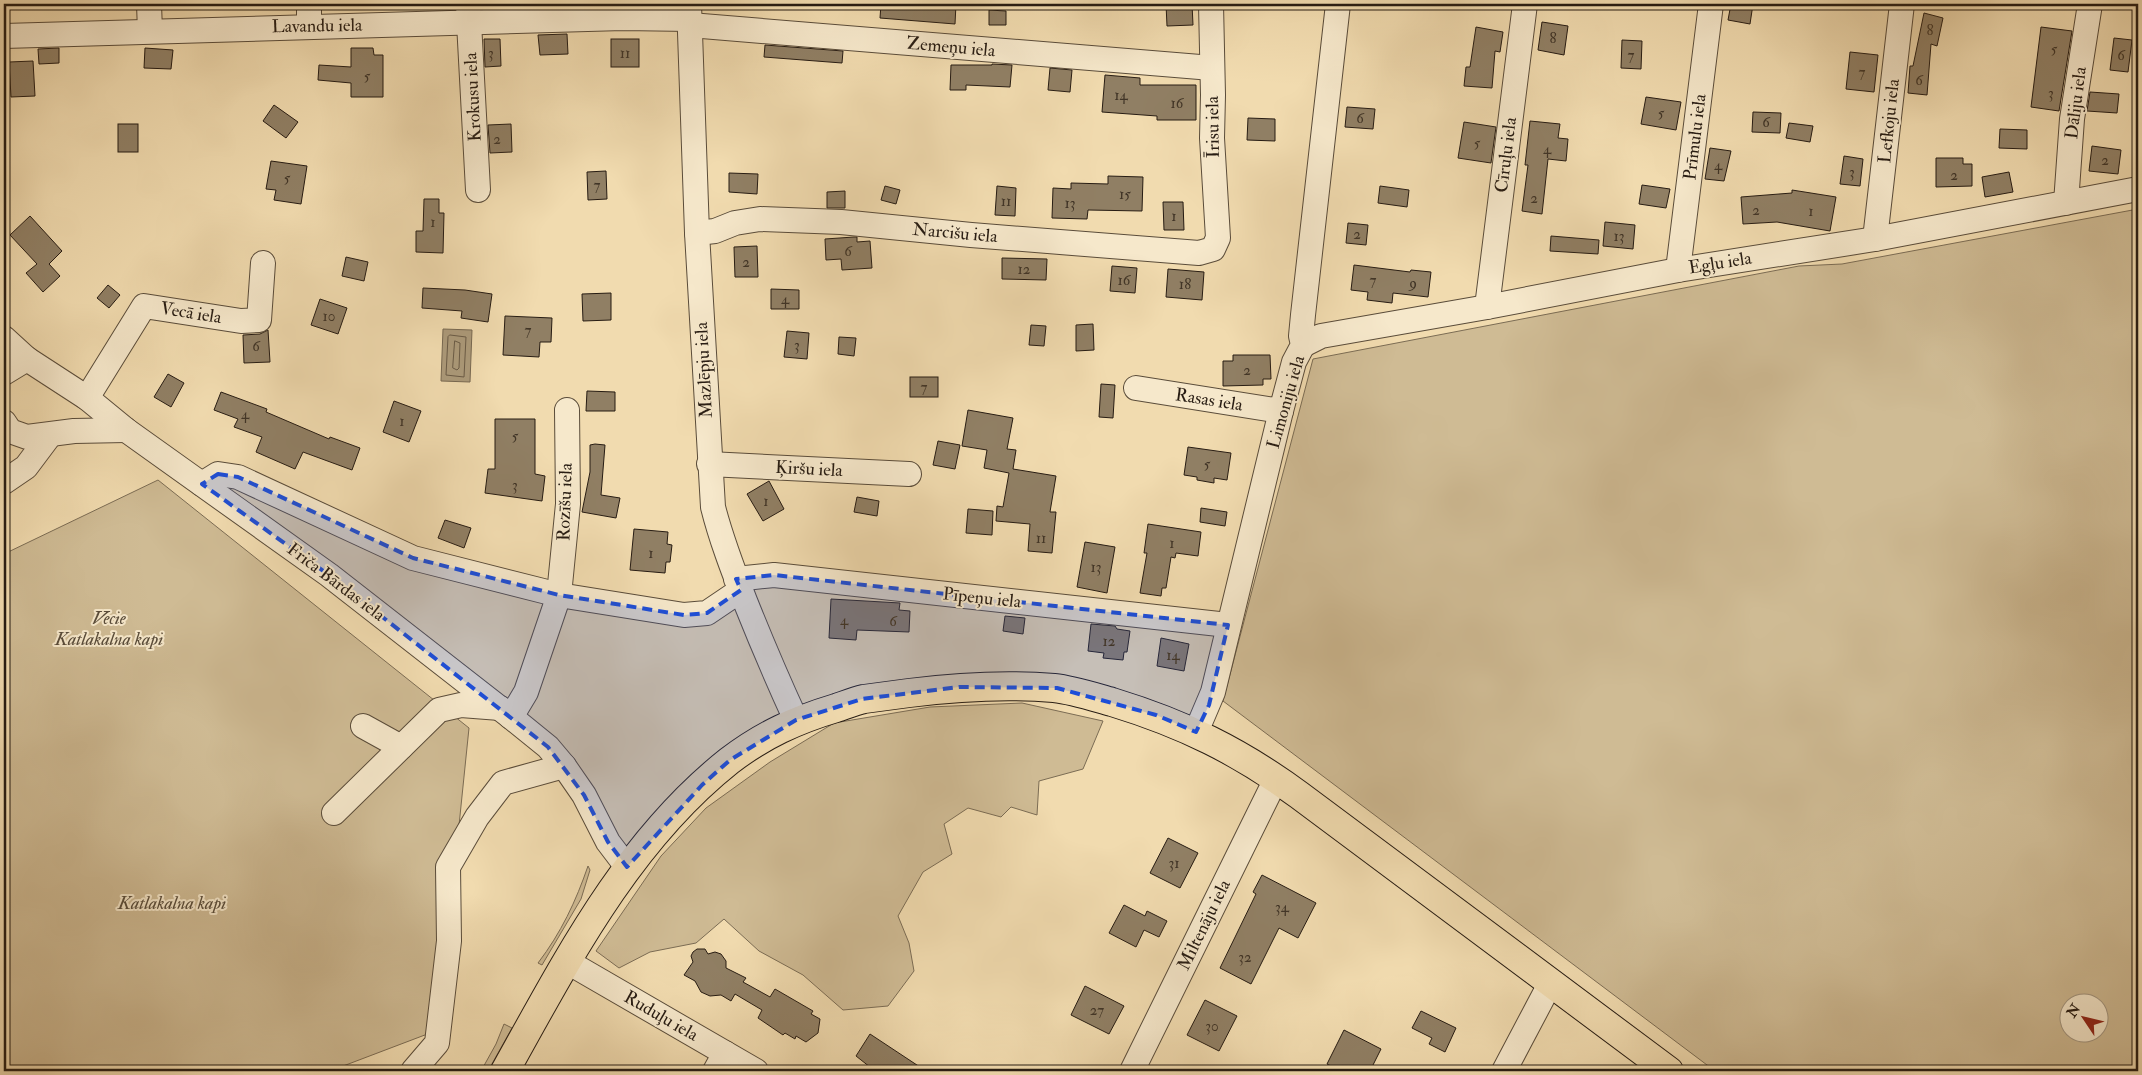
<svg xmlns="http://www.w3.org/2000/svg" width="2142" height="1075" font-family="'IM FELL Double Pica',serif">
	<rect width="100%" height="100%" fill="#f1dbaf"/>
	<filter id="stains"><feTurbulence type="fractalNoise" baseFrequency=".004" numOctaves="4"/><feColorMatrix values="0 0 0 0 .2 0 0 0 0 .09 0 0 0 0 .02 0 0 0 .5 -.17"/></filter>
	<radialGradient id="worn" r=".72"><stop offset=".6" stop-color="#630" stop-opacity="0"/><stop offset="1" stop-color="#630" stop-opacity=".3"/></radialGradient>
	<g fill="#cfbb94" stroke="#7b6c54" fill-rule="evenodd">
		<path d="M2138,209V1071H1715L1223,701L1313,359L1799,266L1842,264ZM2100,1002V1032H2070V1002Z"/>
		<path d="M158,480L469,728L438,1030L330,1071H4V554Z"/>
		<path d="M1022,703L1103,721L1083,769L1039,781L1037,815L1011,807L1001,817L968,808L944,824L952,854L923,872L898,916L909,943L914,971L888,1006L843,1010L803,975L759,951L724,919L696,943L650,952L619,968L596,951L661,856L706,808L770,762L834,723L930,707Z"/>
		<path d="M588,866L590,870L581,899L542,965L538,963C561,933 576,901 588,866Z"/>
		<path d="M504,1024L512,1028L488,1071H481L496,1044Z"/>
	</g>
	<path fill="#ac9a7a" stroke="#776851" d="M443,329L472,330L470,382L441,381Z"/>
	<g fill="none" stroke-linecap="round" stroke-linejoin="round">
		<g stroke="#6a5b46" stroke-width="1">
			<path d="M450,335L466,337L464,377L446,375L448,337Z"/>
			<path d="M455,341L460,343L459,368L457,370L453,368Z"/>
		</g>
	</g>
	<g fill="#907f64" stroke="#271c13">
		<path d="M881,4H956L955,24L880,18Z"/>
		<path d="M1166,4H1192L1193,25L1167,26Z"/>
		<path d="M1731,4H1753L1750,24L1728,20Z"/>
		<path d="M989,10L1006,11V25H989Z"/>
		<path d="M1924,13L1943,18L1937,46L1931,44L1927,95L1908,93L1910,66H1913Z"/>
		<path d="M1542,22L1568,26L1564,55L1538,50Z"/>
		<path d="M1476,27L1503,32L1500,52L1495,51L1492,88L1464,86L1466,67H1470Z"/>
		<path d="M2041,27L2072,31L2059,111L2031,107Z"/>
		<path d="M567,34L568,54L540,55L538,35Z"/>
		<path d="M2114,38L2132,40L2128,72L2110,70Z"/>
		<path d="M484,39H500L501,66L485,67Z"/>
		<rect x="611" y="39" width="28" height="28"/>
		<path d="M1622,40L1642,41L1641,69L1621,68Z"/>
		<path d="M765,45L843,51L842,63L764,57Z"/>
		<path d="M59,48V63L39,64L38,49Z"/>
		<path d="M145,48L173,50L171,69L144,68Z"/>
		<path d="M351,48H373L374,55H383V97H351V83L318,80L319,65L351,67Z"/>
		<path d="M1850,52L1878,55L1874,92L1846,89Z"/>
		<path d="M33,61L35,96L11,97L9,62Z"/>
		<path d="M992,64L1012,65L1010,87L966,85V90H950L951,65H992Z"/>
		<path d="M1050,68L1072,70L1070,92L1048,90Z"/>
		<path d="M1105,75L1140,78V85H1196V120H1157V116L1102,112Z"/>
		<path d="M2090,92L2119,94L2117,113L2087,111Z"/>
		<path d="M1646,97L1681,102L1676,130L1641,124Z"/>
		<path d="M274,105L298,122L286,138L263,121Z"/>
		<path d="M1347,107L1375,109L1373,129L1345,127Z"/>
		<path d="M1753,112L1781,113L1780,133L1752,132Z"/>
		<path d="M1248,118L1275,119V141L1247,140Z"/>
		<path d="M1530,121L1560,124L1558,138L1568,139L1566,161L1548,159L1542,214L1522,211L1528,165H1525Z"/>
		<path d="M1464,122L1496,127L1491,163L1458,158Z"/>
		<path d="M1789,123L1813,126L1810,142L1786,138Z"/>
		<rect x="118" y="124" width="20" height="28"/>
		<path d="M511,124L512,152L490,153L488,125Z"/>
		<path d="M2000,129L2027,130V149L1999,148Z"/>
		<path d="M2092,146L2121,150L2118,174L2089,171Z"/>
		<path d="M1710,148L1731,151L1724,181L1705,179Z"/>
		<path d="M1844,156L1863,159L1860,186L1840,184Z"/>
		<path d="M1936,158H1963V164H1972V186L1936,187Z"/>
		<path d="M271,161L307,166L301,204L274,200L276,190L266,189Z"/>
		<path d="M606,171L607,199L588,200L587,172Z"/>
		<path d="M2009,172L2013,192L1985,197L1982,177Z"/>
		<path d="M729,173L758,174L757,194L729,192Z"/>
		<path d="M1108,176L1143,177L1142,211L1088,210L1087,219L1052,218L1053,188L1071,189V183L1108,184Z"/>
		<path d="M1642,185L1670,189L1666,208L1639,204Z"/>
		<path d="M885,186L900,190L896,204L881,200Z"/>
		<path d="M997,186L1016,188L1015,216L995,215Z"/>
		<path d="M1380,186L1409,190L1407,207L1378,203Z"/>
		<path d="M1792,190L1836,197L1830,231L1777,222L1743,224L1741,197L1792,193Z"/>
		<path d="M845,191V208H827V192Z"/>
		<path d="M424,199H439V213H444L443,253L416,252V231H423Z"/>
		<path d="M1163,202H1183L1184,230H1164Z"/>
		<path d="M30,216L62,251L49,264L60,276L43,292L26,273L37,264L10,235Z"/>
		<path d="M1605,222L1635,225L1633,249L1603,246Z"/>
		<path d="M1348,223L1368,225L1366,245L1346,243Z"/>
		<path d="M1551,236L1599,240L1598,254L1550,251Z"/>
		<path d="M854,237H857V242L870,241L872,268L842,270L841,259L826,260L825,239Z"/>
		<path d="M757,246L758,277H735L734,247Z"/>
		<path d="M346,257L368,262L364,281L342,276Z"/>
		<path d="M1002,258L1047,259L1046,280L1002,279Z"/>
		<path d="M1354,265L1410,272L1411,270L1431,272L1428,297L1393,293L1392,303L1367,300L1368,292L1351,290Z"/>
		<path d="M1112,266L1137,268L1135,293L1110,291Z"/>
		<path d="M1168,269L1204,272L1202,300L1166,297Z"/>
		<path d="M108,285L120,295L109,308L97,298Z"/>
		<path d="M423,288L465,290L492,294L488,322L461,318L462,311L422,308Z"/>
		<path d="M771,289L799,290V309H771Z"/>
		<path d="M611,293V320L583,321L582,294Z"/>
		<path d="M320,299L347,308L338,334L311,325Z"/>
		<path d="M505,316L552,318L551,342H540L539,357L503,355Z"/>
		<path d="M1093,324L1094,350L1076,351V325Z"/>
		<path d="M1031,325L1046,326L1044,346L1029,345Z"/>
		<path d="M268,330L270,362L244,363L243,335L260,334Z"/>
		<path d="M787,331L809,333L807,359L784,357Z"/>
		<path d="M839,337L856,338L854,356L838,354Z"/>
		<path d="M1233,355H1270L1271,379H1263V385L1223,386V361H1233Z"/>
		<path d="M168,374L184,383L171,407L154,397Z"/>
		<rect x="910" y="377" width="28" height="20"/>
		<path d="M1101,384L1115,385L1113,418L1099,417Z"/>
		<path d="M587,391L615,392V411H586Z"/>
		<path d="M221,392L267,409L266,412L329,439L330,437L360,448L352,470L303,452L295,469L256,452L262,437L234,427L238,419L214,410Z"/>
		<path d="M394,401L421,411L409,442L383,432Z"/>
		<path d="M968,410L1013,418L1007,449L1016,450L1013,469L1056,476L1050,512H1056L1052,553L1028,551L1030,524L996,521L997,506L1003,507L1009,473L984,468L987,450L962,446Z"/>
		<path d="M495,419H535V474L545,476L542,501L485,493L488,469H495Z"/>
		<path d="M938,441L960,445L955,469L933,465Z"/>
		<path d="M595,444L605,445L601,495L620,498L616,518L582,512L590,472V445Z"/>
		<path d="M1188,447L1231,453L1227,480L1214,478V483L1197,480V477L1184,475Z"/>
		<path d="M769,481L784,509L763,521L747,494Z"/>
		<path d="M857,497L879,501L877,516L854,512Z"/>
		<path d="M1201,508L1227,512L1225,526L1200,522Z"/>
		<path d="M968,509L993,511L992,535L966,533Z"/>
		<path d="M445,520L471,528L464,548L438,538Z"/>
		<path d="M1148,524L1201,532L1198,556L1176,553L1175,558L1171,557L1166,588H1162L1161,596L1140,593L1147,553H1144Z"/>
		<path d="M634,529L668,532L667,544L672,545L670,562H666L665,573L630,570Z"/>
		<path d="M1085,542L1115,547L1107,593L1077,587Z"/>
		<path d="M831,599L900,603L899,610L910,611L909,632L857,630L856,640L829,638Z"/>
		<path d="M1005,616L1025,618L1023,634L1003,631Z"/>
		<path d="M1091,624L1115,626L1117,629L1130,631L1127,652H1124L1123,660L1103,658L1104,653L1088,651Z"/>
		<path d="M1161,638L1189,644L1184,671L1157,666Z"/>
		<path d="M1168,838L1198,853L1180,888L1150,873Z"/>
		<path d="M1262,875L1316,903L1298,938L1279,928L1251,984L1220,968L1256,894L1253,892Z"/>
		<path d="M1124,905L1145,916L1147,911L1167,921L1159,937L1144,930L1136,947L1109,933Z"/>
		<path d="M697,949H705L708,954L715,952L721,954L726,961V968L746,978L743,982L770,997L775,989L813,1011L811,1014L820,1019L818,1033L806,1042L796,1036L795,1039L785,1033L783,1035L758,1018L762,1010L735,994L731,1001L721,995L710,996L701,992L695,981L684,975L693,962L691,956L693,952Z"/>
		<path d="M1085,986L1124,1006L1109,1034L1071,1015Z"/>
		<path d="M1205,1000L1237,1016L1219,1051L1187,1035Z"/>
		<path d="M1421,1011L1456,1028L1445,1052L1429,1044L1432,1038L1412,1028Z"/>
		<path d="M1344,1030L1381,1049L1370,1071H1341L1327,1064Z"/>
		<path d="M870,1034L926,1071H875L856,1056Z"/>
	</g>
	<g fill="none" stroke-linecap="round" stroke-linejoin="round">
		<defs>
			<g id="minor">
				<path d="M149,4L150,31"/>
				<path d="M309,4V26"/>
				<path d="M468,4L478,190"/>
				<path d="M689,4L697,233L713,507C721,539 733,570 745,601C761,641 778,681 796,720"/>
				<path d="M690,25L1212,68"/>
				<path d="M4,36L623,18L690,19"/>
				<path d="M2066,203L2072,119L2090,4"/>
				<path d="M697,233L715,231L735,223L760,219L841,222L971,235L1199,253L1213,249L1218,238L1212,138L1213,95L1211,4"/>
				<path d="M1875,239L1902,4"/>
				<path d="M1678,270L1711,4"/>
				<path d="M1487,307L1525,4"/>
				<path d="M4,338L27,359L87,398L126,430L329,575L511,717L548,747L564,766L584,795L608,842L627,867"/>
				<path d="M1303,345L1321,336L1487,307L1678,270L1875,239L2138,189"/>
				<path d="M4,373L27,359"/>
				<path d="M1136,388L1281,411"/>
				<path d="M87,398L144,306L241,321L259,320L263,263"/>
				<path d="M4,422L10,431L27,437L74,431L126,430"/>
				<path d="M709,464L909,474"/>
				<path d="M4,482L26,467L50,435"/>
				<path d="M202,484L218,474L238,477L413,558L559,595L684,615L707,613L741,590"/>
				<path d="M736,579L774,575L1228,625"/>
				<path d="M511,717L526,692L559,595L568,504L567,410"/>
				<path d="M363,726L401,747"/>
				<path d="M1196,732L1213,692L1281,411L1294,362L1303,345L1301,336L1303,315L1338,4"/>
				<path d="M334,813L439,710L461,705L500,708"/>
				<path d="M566,961L756,1071"/>
				<path d="M413,1071L437,1043L449,941L448,867L477,817L503,783L564,766"/>
				<path d="M715,1071L725,1053"/>
				<path d="M1132,1071L1276,779"/>
				<path d="M1504,1071L1551,982"/>
			</g>
			<path id="major" d="M505,1071C567,960 627,842 729,761C763,735 796,720 836,708C845,705 855,701 864,699C879,697 894,695 909,693C957,687 1005,684 1054,688C1073,690 1094,697 1112,702C1184,724 1239,751 1299,795L1669,1071"/>
		</defs>
		<use href="#minor" stroke="#5a4c3a" stroke-width="26"/>
		<use href="#major" stroke="#271c13" stroke-width="30"/>
		<use href="#minor" stroke="#f6e8cb" stroke-width="24"/>
		<use href="#major" stroke="#f1dbaf" stroke-width="28"/>
	</g>
	<path fill="#1d4ed8" fill-opacity="0.2" stroke="#1d4ed8" stroke-width="4" stroke-dasharray="10 6" stroke-linejoin="round" d="M218,474L238,477L413,558L559,595L684,615L707,613L741,590L736,579L774,575L1228,625L1209,705L1196,732L1156,715L1057,688L959,687L862,699L796,720L730,760L702,785L627,867L608,842L584,795L548,747L329,575L202,484Z"/>
	<g text-anchor="middle" dominant-baseline="central" stroke-width="4" stroke-linejoin="round" paint-order="stroke">
		<g font-size="15" fill="#413527">
			<text x="1930" y="30">8</text>
			<text x="1553" y="38">8</text>
			<text x="2054" y="49">5</text>
			<text x="491" y="53">3</text>
			<text x="625" y="53">11</text>
			<text x="1631" y="55">7</text>
			<text x="2121" y="55">6</text>
			<text x="1862" y="72">7</text>
			<text x="367" y="76">5</text>
			<text x="1919" y="80">6</text>
			<text x="2051" y="93">3</text>
			<text x="1121" y="95">14</text>
			<text x="1177" y="103">16</text>
			<text x="1661" y="113">5</text>
			<text x="1360" y="118">6</text>
			<text x="1766" y="122">6</text>
			<text x="497" y="139">2</text>
			<text x="1477" y="143">5</text>
			<text x="1547" y="149">4</text>
			<text x="2105" y="160">2</text>
			<text x="1718" y="165">4</text>
			<text x="1852" y="172">3</text>
			<text x="1954" y="175">2</text>
			<text x="287" y="178">5</text>
			<text x="597" y="185">7</text>
			<text x="1125" y="194">15</text>
			<text x="1534" y="198">2</text>
			<text x="1006" y="201">11</text>
			<text x="1070" y="203">13</text>
			<text x="1756" y="210">2</text>
			<text x="1811" y="211">1</text>
			<text x="1174" y="216">1</text>
			<text x="433" y="222">1</text>
			<text x="1357" y="234">2</text>
			<text x="1619" y="236">13</text>
			<text x="848" y="251">6</text>
			<text x="746" y="262">2</text>
			<text x="1024" y="269">12</text>
			<text x="1124" y="280">16</text>
			<text x="1373" y="280">7</text>
			<text x="1413" y="283">9</text>
			<text x="1185" y="284">18</text>
			<text x="785" y="299">4</text>
			<text x="329" y="316">10</text>
			<text x="528" y="330">7</text>
			<text x="797" y="345">3</text>
			<text x="256" y="346">6</text>
			<text x="1247" y="370">2</text>
			<text x="924" y="387">7</text>
			<text x="245" y="414">4</text>
			<text x="402" y="421">1</text>
			<text x="515" y="436">5</text>
			<text x="1207" y="464">5</text>
			<text x="515" y="485">3</text>
			<text x="766" y="501">1</text>
			<text x="1041" y="538">11</text>
			<text x="1172" y="543">1</text>
			<text x="651" y="553">1</text>
			<text x="1096" y="567">13</text>
			<text x="844" y="620">4</text>
			<text x="893" y="621">6</text>
			<text x="1109" y="641">12</text>
			<text x="1173" y="655">14</text>
			<text x="1174" y="863">31</text>
			<text x="1282" y="907">34</text>
			<text x="1245" y="957">32</text>
			<text x="1097" y="1010">27</text>
			<text x="1212" y="1026">30</text>
		</g>
		<g font-size="18" fill="#271c13" stroke="#f6e8cb">
			<text transform="translate(317 26) rotate(-1)">Lavandu iela</text>
			<text transform="translate(951 47) rotate(5)">Zemeņu iela</text>
			<text transform="translate(473 97) rotate(-93)">Krokusu iela</text>
			<text transform="translate(2076 103) rotate(-83)">Dāliju iela</text>
			<text transform="translate(1889 121) rotate(-84)">Lefkoju iela</text>
			<text transform="translate(1213 127) rotate(-91)">Īrisu iela</text>
			<text transform="translate(1695 137) rotate(-83)">Prīmulu iela</text>
			<text transform="translate(1506 155) rotate(-83)">Cīruļu iela</text>
			<text transform="translate(955 233) rotate(5)">Narcišu iela</text>
			<text transform="translate(1720 263) rotate(-9)">Egļu iela</text>
			<text transform="translate(191 313) rotate(9)">Vecā iela</text>
			<text transform="translate(704 370) rotate(-93)">Mazlēpju iela</text>
			<text transform="translate(1209 400) rotate(9)">Rasas iela</text>
			<text transform="translate(1286 402) rotate(-74)">Limoniju iela</text>
			<text transform="translate(809 469) rotate(3)">Ķiršu iela</text>
			<text transform="translate(565 502) rotate(-88)">Rozīšu iela</text>
			<text transform="translate(336 582) rotate(37)">Friča Bārdas iela</text>
			<text transform="translate(982 598) rotate(6)">Pīpeņu iela</text>
			<text transform="translate(1204 925) rotate(-64)">Miltenāju iela</text>
			<text transform="translate(661 1016) rotate(30)">Ruduļu iela</text>
		</g>
		<g font-size="18" font-style="italic" fill="#594c3a" stroke="#f6e8cb">
			<text x="109" y="618">Vecie<tspan x="109" dy="21">Katlakalna kapi</tspan></text>
			<text x="172" y="903">Katlakalna kapi</text>
		</g>
	</g>
	<rect width="2142" height="1075" fill="none" stroke="#f1dbaf" stroke-width="20"/>
	<rect x="5" y="5" width="2132" height="1065" fill="none" stroke="#271c13" stroke-width="2.5"/>
	<rect x="10" y="10" width="2122" height="1055" fill="none" stroke="#271c13"/>
	<g transform="translate(2084 1018) rotate(305)"><circle r="24" fill="#f6e8cb" stroke="#a39681"/>
	<path d="M0-4L9 19L0 12L-9 19Z" fill="#8f2418"/>
	<text y="-8" font-size="14" font-weight="bold" text-anchor="middle" fill="#271c13">N</text>
	</g>
	<rect width="100%" height="100%" filter="url(#stains)"/>
	<rect width="100%" height="100%" fill="url(#worn)"/>
</svg>
